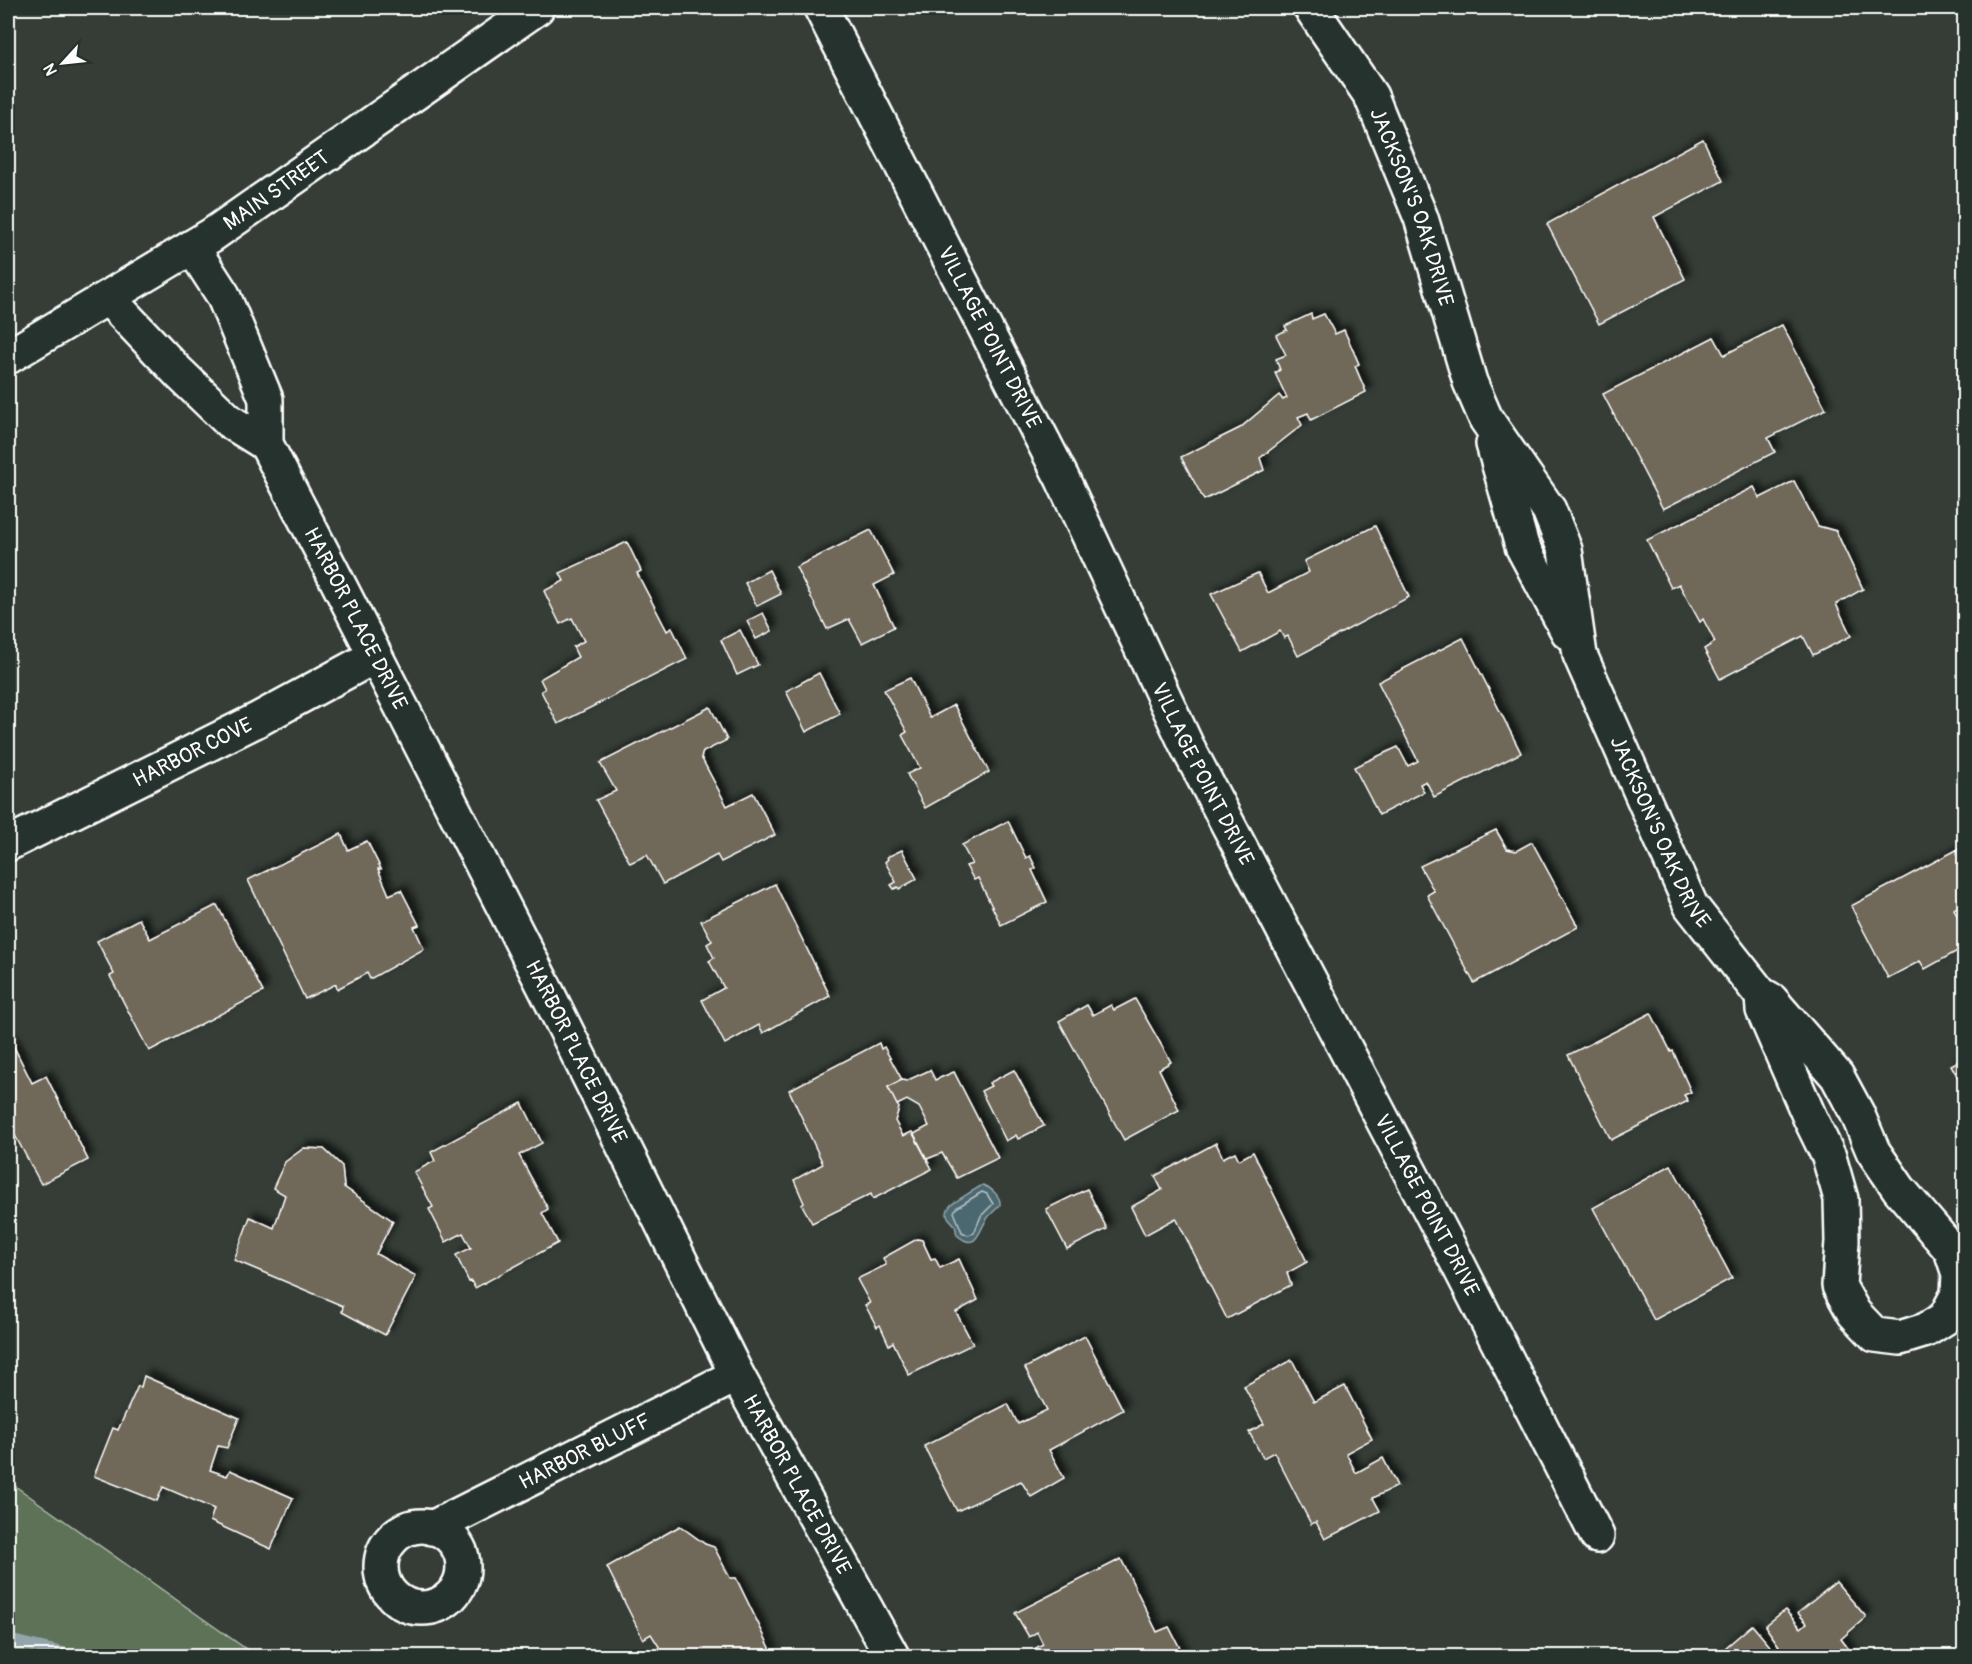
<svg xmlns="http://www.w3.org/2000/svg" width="1972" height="1664" font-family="Pangolin,sans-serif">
	<defs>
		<filter id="shadow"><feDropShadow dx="5.5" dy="-5.5" stdDeviation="3" flood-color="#0009"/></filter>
	</defs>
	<rect width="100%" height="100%" fill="#353d36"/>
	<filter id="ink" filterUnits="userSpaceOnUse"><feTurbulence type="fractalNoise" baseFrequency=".0167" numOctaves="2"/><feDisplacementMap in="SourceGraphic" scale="12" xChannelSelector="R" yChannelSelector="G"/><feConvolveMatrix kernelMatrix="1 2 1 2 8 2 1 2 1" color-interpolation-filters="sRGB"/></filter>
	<g filter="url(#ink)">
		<path fill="#5d7256" stroke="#aeb8aa" stroke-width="1.5" d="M8,1481L256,1656H8Z"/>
		<path fill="#4b6871" stroke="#93a4aa" stroke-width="1.5" d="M983,1185C991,1188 1001,1196 1000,1205C996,1210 990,1214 987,1219C979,1230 977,1253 957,1235C956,1232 956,1229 955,1226C953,1221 947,1219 947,1214C947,1211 949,1207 951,1205C953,1203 980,1186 983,1185Z"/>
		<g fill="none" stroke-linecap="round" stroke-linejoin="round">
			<path stroke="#b7c3c6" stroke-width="1.5" d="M982,1192L987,1194L993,1204L981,1216L974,1233L968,1235L962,1232L954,1212L956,1208Z"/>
			<path stroke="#93a4aa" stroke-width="12" d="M8,1640L63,1653L68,1656"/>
		</g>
		<g fill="#706758" stroke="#fff" stroke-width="1.5" filter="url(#shadow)">
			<path d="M1703,139L1723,181L1654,217L1685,279L1599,324L1547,224Z"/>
			<path d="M1311,314L1312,319L1324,314L1335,334L1344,330L1359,364L1355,366L1366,392L1311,420L1308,413L1298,417L1302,425L1260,458L1264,470L1204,500L1181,457L1240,428L1279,395L1283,400L1287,398L1275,373L1280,370L1276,359L1286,355L1276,335L1287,330L1285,326Z"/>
			<path d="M1782,325L1826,409L1768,438L1775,452L1663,509L1603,394L1714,337L1724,355Z"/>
			<path d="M1794,481L1818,526L1836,531L1863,589L1836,604L1851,636L1813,655L1803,636L1720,679L1704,649L1715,642L1703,619L1700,622L1679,584L1671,588L1647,540L1754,487L1760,498Z"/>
			<path d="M1375,526L1409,597L1298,656L1288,636L1284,638L1280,631L1242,652L1211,594L1258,573L1268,593L1309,572L1304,561Z"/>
			<path d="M871,530L894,575L874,585L894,627L862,643L849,619L827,629L796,567Z"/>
			<path d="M627,542L641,571L637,573L667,631L672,628L687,659L558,724L541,691L545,689L540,679L578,657L573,647L584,641L572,618L560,624L544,591L564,581L560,573Z"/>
			<path d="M769,570L781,594L757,606L745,583Z"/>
			<path d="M763,613L772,631L756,639L747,621Z"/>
			<path d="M740,630L758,665L737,675L721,640Z"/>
			<path d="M1463,638L1521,753L1434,797L1426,781L1420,784L1424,792L1379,815L1354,767L1398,747L1408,766L1418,761L1378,682Z"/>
			<path d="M819,673L840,714L806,732L786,691Z"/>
			<path d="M910,678L930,718L954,705L989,772L925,808L907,774L920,768L902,735L907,732L884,690Z"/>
			<path d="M710,707L727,740L703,752L701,757L727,806L753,793L775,835L721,862L717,855L663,884L647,855L630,863L596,800L616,791L600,763Z"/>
			<path d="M1008,821L1026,858L1030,856L1036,868L1032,870L1047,902L1001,925L978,878L974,880L966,866L972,864L962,845Z"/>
			<path d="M1496,830L1507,849L1516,851L1532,842L1578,927L1474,983L1427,895L1434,891L1420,866Z"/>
			<path d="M341,834L348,850L367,841L381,869H378L389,895L401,890L419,925L414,927L424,949L370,979L367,973L337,989L336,984L305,999L248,880Z"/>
			<path d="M1964,846V903L1954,909L1964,930V942L1959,945L1961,949L1925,969L1920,961L1888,978L1851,906Z"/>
			<path d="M902,850L917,879L899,889L898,887L894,889L891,885L896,882L885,862L888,859L887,857Z"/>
			<path d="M775,884L830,996L763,1033L759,1025L725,1044L702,1000L724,988L709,961L714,958L707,944L712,941L701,921Z"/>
			<path d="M217,905L263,992L149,1051L110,976L114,974L97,941L139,919L150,939Z"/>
			<path d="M1135,999L1171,1062L1159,1069L1179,1110L1124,1140L1059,1021L1087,1005L1093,1015L1111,1005L1114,1010Z"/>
			<path d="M1651,1013L1671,1052L1673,1051L1691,1092L1684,1095L1688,1101L1611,1140L1568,1055Z"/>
			<path d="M11,1041L32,1083L46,1076L88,1160L41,1184L10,1126L8,1128V1043Z"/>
			<path d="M879,1043L881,1049L884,1047L902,1080L888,1087L899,1108L895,1121L903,1136L912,1132L932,1169L873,1199L871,1194L812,1223L802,1205L804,1203L794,1180L823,1164L789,1090Z"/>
			<path d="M1964,1058V1089L1951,1065Z"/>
			<path d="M930,1070L935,1080L954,1072L998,1158L957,1178L942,1153L927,1159L914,1134L929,1126L919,1107L907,1100L897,1105L888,1087L902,1080L906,1081Z"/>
			<path d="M1014,1070L1044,1126L1018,1139L1016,1135L1006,1141L981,1091L991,1086L989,1083Z"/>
			<path d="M522,1103L542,1143L519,1155L548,1209L542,1213L558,1243L475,1288L471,1281L469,1282L456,1255L471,1248L463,1233L446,1242L429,1209L433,1207L414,1172L435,1161L431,1152Z"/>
			<path d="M1216,1143L1223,1158L1235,1152L1239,1160L1253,1152L1307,1262L1287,1273L1291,1285L1227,1319L1176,1218L1145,1235L1131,1207L1162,1190L1155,1176Z"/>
			<path d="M304,1148L324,1149L342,1166L344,1187L393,1221L376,1254L416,1276L385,1335L342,1312L343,1306L234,1260L250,1217L274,1228L285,1195L273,1188L285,1162Z"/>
			<path d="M1671,1165L1732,1278L1654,1320L1593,1208Z"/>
			<path d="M1087,1189L1107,1229L1067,1249L1046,1209Z"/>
			<path d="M917,1239L922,1240L931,1259L935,1258L940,1268L959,1259L978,1300L956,1312L973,1344L909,1375L893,1342L889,1345L880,1325L877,1327L865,1305L870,1303L857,1279L886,1265L883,1258Z"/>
			<path d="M1085,1336L1123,1410L1049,1450L1064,1478L1031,1497L1021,1481L957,1511L924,1446L1008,1404L1018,1424L1047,1410L1025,1368Z"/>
			<path d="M1292,1360L1314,1402L1345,1386L1372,1439L1346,1453L1356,1473L1383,1458L1397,1486L1373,1498L1380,1511L1325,1539L1316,1522L1311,1524L1274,1452L1263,1458L1249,1432L1264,1424L1244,1386Z"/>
			<path d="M144,1376L239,1418L227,1448L218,1446L210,1470L227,1476L230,1470L293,1498L271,1549L210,1521L214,1509L163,1487L157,1501L94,1476L113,1428L118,1430L138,1386L141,1387Z"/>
			<path d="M680,1526L705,1544L714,1547L730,1578H736L774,1656H665L651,1634L643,1639L607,1567Z"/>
			<path d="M1121,1559L1157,1632L1169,1627L1184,1656H1038L1034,1649L1043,1644L1037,1632L1029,1637L1015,1613Z"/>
			<path d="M1836,1582L1866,1617L1841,1639L1854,1656H1720L1718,1654L1752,1625L1774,1651L1779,1646L1765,1626L1785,1610L1801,1628L1807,1623L1798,1613Z"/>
		</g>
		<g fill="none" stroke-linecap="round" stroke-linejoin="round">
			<defs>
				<g id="street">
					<path id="s1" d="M821,8L1062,478L1186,744L1456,1260L1597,1536"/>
					<path id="s2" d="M1311,8L1371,96L1421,218L1470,382L1486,419L1549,510L1565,550L1580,655L1691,906L1762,996"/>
					<path id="s3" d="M192,247L223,295L266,399V444L332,571L546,990L737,1375L892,1656"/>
					<path d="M108,298L178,372L229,421L266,444"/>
					<path d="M1493,444L1522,546L1568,632"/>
					<path id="s4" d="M8,844L259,719L375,656"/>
					<path d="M1762,996L1766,997L1771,1000L1837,1076L1857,1113L1873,1151L1899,1189L1951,1250L1959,1274L1958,1294L1945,1318L1926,1330L1900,1338L1875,1335L1854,1313L1839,1286L1842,1241L1841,1199L1829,1157L1810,1118L1763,1010Z"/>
					<circle cx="422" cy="1567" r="41"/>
					<path id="s5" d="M432,1528L737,1375"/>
				</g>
				<g id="secondary">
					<path id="s6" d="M8,357L212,235L537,8"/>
				</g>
			</defs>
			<use href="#street" stroke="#fff" stroke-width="38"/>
			<use href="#secondary" stroke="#fff" stroke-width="38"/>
			<use href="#street" stroke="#26332d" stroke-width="33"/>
			<use href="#secondary" stroke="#26332d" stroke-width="33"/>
		</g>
	</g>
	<g text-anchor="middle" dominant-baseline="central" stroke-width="6" stroke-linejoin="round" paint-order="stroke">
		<g font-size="21" fill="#fff" stroke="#26332d">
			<text stroke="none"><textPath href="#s6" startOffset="316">MAIN STREET</textPath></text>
			<text stroke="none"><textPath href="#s2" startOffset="225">JACKSON'S OAK DRIVE</textPath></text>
			<text stroke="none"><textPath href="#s1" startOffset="370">VILLAGE POINT DRIVE</textPath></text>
			<text stroke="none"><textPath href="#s3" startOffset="411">HARBOR PLACE DRIVE</textPath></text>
			<text stroke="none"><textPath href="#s4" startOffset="206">HARBOR COVE</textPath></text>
			<text stroke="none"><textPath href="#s1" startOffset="856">VILLAGE POINT DRIVE</textPath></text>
			<text stroke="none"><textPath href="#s2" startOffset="904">JACKSON'S OAK DRIVE</textPath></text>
			<text stroke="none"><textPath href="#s3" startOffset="897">HARBOR PLACE DRIVE</textPath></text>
			<text stroke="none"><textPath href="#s1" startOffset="1342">VILLAGE POINT DRIVE</textPath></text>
			<text stroke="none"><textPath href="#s5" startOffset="171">HARBOR BLUFF</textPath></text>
			<text stroke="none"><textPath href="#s3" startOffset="1383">HARBOR PLACE DRIVE</textPath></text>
		</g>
	</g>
	<rect width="1972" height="1664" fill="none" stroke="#26332d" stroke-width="30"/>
	<rect x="15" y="15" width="1942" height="1634" fill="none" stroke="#fff" stroke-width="2" filter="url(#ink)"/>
	<g transform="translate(63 63) rotate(243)" stroke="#26332d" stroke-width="4.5" paint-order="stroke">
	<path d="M0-4.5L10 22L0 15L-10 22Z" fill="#ffffff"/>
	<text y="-9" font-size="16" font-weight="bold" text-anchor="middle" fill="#ffffff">N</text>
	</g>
</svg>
